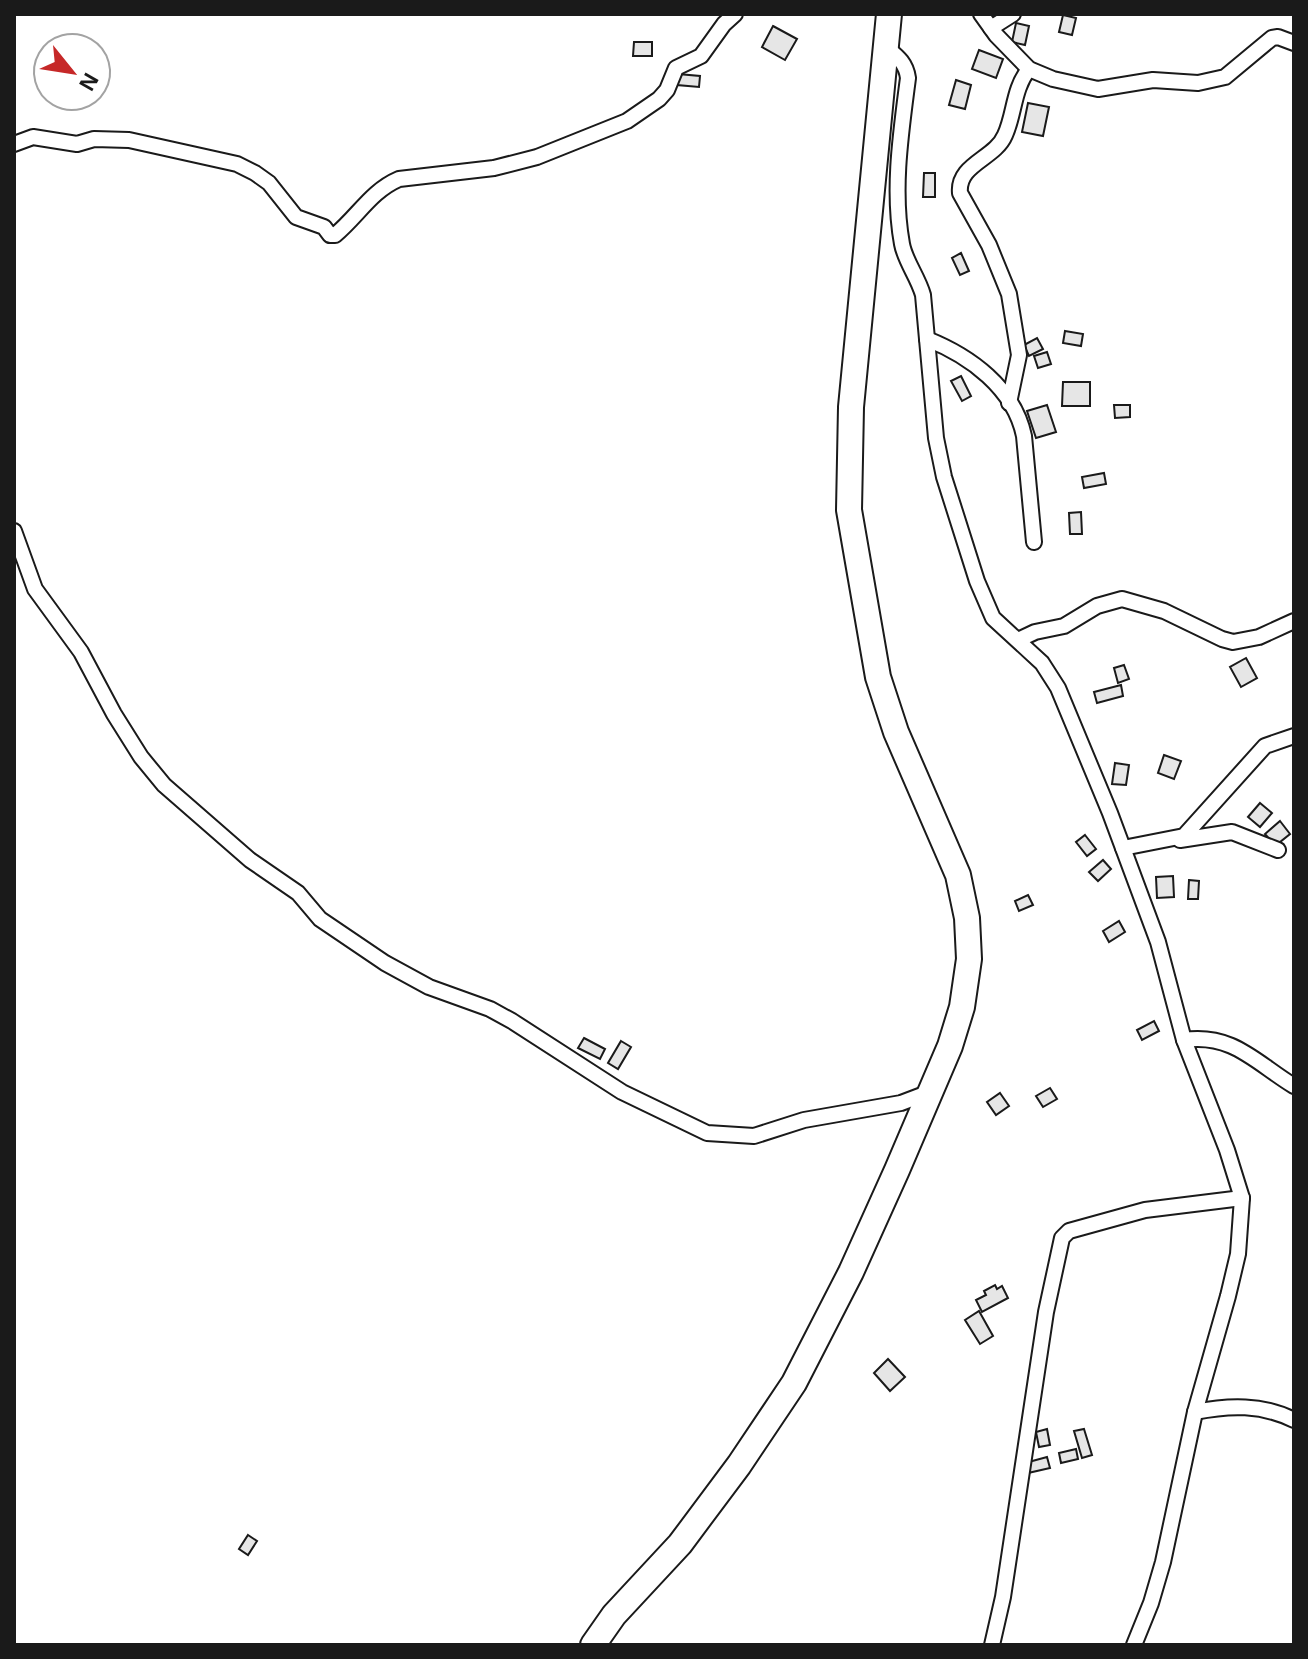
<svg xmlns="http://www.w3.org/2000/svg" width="1308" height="1659" font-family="Arial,sans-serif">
	<rect width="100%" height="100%" fill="#fff"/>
	<g fill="#e6e6e6" stroke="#1a1a1a" stroke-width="2">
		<path d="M1063,15L1076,18L1072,35L1059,32Z"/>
		<path d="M1016,23L1029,26L1025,45L1012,42Z"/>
		<path d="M773,26L797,39L785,60L762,47Z"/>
		<path d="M634,42H652V56H633Z"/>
		<path d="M979,50L1003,59L996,78L972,69Z"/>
		<path d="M678,74L700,76L699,87L677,85Z"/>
		<path d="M956,80L971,85L965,109L949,105Z"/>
		<path d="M1028,103L1049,107L1043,136L1022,132Z"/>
		<path d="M924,173H935V197H923Z"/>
		<path d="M961,253L969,271L960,275L952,258Z"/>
		<path d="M1065,331L1083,334L1081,346L1063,343Z"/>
		<path d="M1037,338L1043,349L1029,356L1024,345Z"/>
		<path d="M1047,352L1051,364L1038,368L1034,356Z"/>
		<path d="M961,376L971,396L962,401L951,381Z"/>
		<path d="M1063,382H1090V406H1062Z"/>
		<path d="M1047,405L1056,432L1036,438L1027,411Z"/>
		<path d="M1114,405H1130V417L1115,418Z"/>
		<path d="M1104,473L1106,484L1084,488L1082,477Z"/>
		<path d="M1081,512L1082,534H1070L1069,513Z"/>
		<path d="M1246,658L1257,678L1241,687L1230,667Z"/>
		<path d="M1124,665L1129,679L1118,683L1114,668Z"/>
		<path d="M1121,685L1123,696L1097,703L1094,692Z"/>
		<path d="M1164,755L1181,761L1174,779L1158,773Z"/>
		<path d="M1115,763L1129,765L1126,785L1112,784Z"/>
		<path d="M1260,803L1272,813L1260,827L1248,817Z"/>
		<path d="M1280,821L1290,834L1275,846L1265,834Z"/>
		<path d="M1085,835L1096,849L1087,856L1076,842Z"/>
		<path d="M1103,860L1111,869L1098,881L1089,872Z"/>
		<path d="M1173,876L1174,897L1157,898L1156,877Z"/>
		<path d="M1189,880L1199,881L1198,899H1188Z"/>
		<path d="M1028,895L1033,905L1019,911L1015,901Z"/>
		<path d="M1119,921L1125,932L1109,942L1103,931Z"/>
		<path d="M1154,1021L1159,1031L1142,1040L1137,1030Z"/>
		<path d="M584,1038L605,1049L600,1059L578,1048Z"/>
		<path d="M621,1041L631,1047L618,1069L608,1063Z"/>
		<path d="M1050,1088L1057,1099L1043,1107L1036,1096Z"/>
		<path d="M1000,1093L1009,1106L996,1115L987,1102Z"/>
		<path d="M995,1285L997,1289L1002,1286L1008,1298L982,1312L976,1300L986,1295L984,1291Z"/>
		<path d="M979,1311L993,1336L980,1344L965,1320Z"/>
		<path d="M888,1359L905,1377L890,1391L874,1373Z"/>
		<path d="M1047,1429L1050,1445L1039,1447L1036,1432Z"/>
		<path d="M1084,1429L1092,1455L1082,1458L1074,1431Z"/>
		<path d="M1076,1449L1078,1459L1061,1463L1059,1453Z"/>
		<path d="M1047,1457L1050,1468L1028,1473L1025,1463Z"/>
		<path d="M248,1535L257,1541L248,1555L239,1549Z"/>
	</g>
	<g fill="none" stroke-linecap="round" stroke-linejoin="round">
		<defs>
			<g id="minor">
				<path d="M981,14L996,35L1029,69L1053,79L1098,89L1153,80L1198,83L1225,77L1272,38L1278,37L1294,43"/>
				<path d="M991,28L1013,14"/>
				<path d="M886,47C898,57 906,63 908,78C901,132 892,190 902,244C905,261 918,277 923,295L936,438L944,477L977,581L993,618L1042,663L1058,688L1110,813L1158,942L1184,1040L1227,1150L1242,1198L1238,1254L1228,1296L1195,1412L1163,1562L1151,1603L1134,1645"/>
				<path d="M14,144L33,137L77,144L94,139L129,140L237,164L255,173L269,183L296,217L324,227L330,235H335C358,216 371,191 399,179L494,168L537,157L627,121L659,99L667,90L676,68L701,56L724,24L735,14"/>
				<path d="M927,339C970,356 1014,388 1024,436L1034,542"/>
				<path d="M1009,403L1019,355L1009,294L989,245L960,193C957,164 995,159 1005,135C1015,113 1013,89 1029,69"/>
				<path d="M14,531L35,589L81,652L114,714L141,757L164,785L250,860L298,893L320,919L385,963L429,987L490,1009L512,1021L622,1092L707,1133L754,1136L804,1120L901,1103L930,1092"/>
				<path d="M1018,640L1035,632L1064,626L1097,606L1122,599L1164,611L1222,639L1233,642L1259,637L1294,621"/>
				<path d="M1180,840L1232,832L1278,850"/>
				<path d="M1123,848L1184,836L1265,746L1294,736"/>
				<path d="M1184,1040C1233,1033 1256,1063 1294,1086"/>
				<path d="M1195,1412C1229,1405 1262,1404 1294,1420"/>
				<path d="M992,1645L1003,1597L1046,1312L1062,1238L1069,1231L1145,1210L1242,1198"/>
			</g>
			<path id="trunk" d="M593,1645L614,1615L680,1544L739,1465L794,1383L851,1272L897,1170L950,1046L962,1007L969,959L967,918L958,875L896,732L878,677L849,510L851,407L889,14"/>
		</defs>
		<use href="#minor" stroke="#1a1a1a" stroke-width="18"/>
		<use href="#trunk" stroke="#1a1a1a" stroke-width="28"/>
		<use href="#minor" stroke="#fff" stroke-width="14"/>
		<use href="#trunk" stroke="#fff" stroke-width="24"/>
	</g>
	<rect width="1308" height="1659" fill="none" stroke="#1a1a1a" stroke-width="32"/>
	<g transform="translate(72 72) rotate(120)"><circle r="38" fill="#ffffff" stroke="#a3a3a3" stroke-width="2"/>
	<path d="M0-6L14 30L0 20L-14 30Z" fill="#c62828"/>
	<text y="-12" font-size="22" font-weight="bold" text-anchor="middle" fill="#1a1a1a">N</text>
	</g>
</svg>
